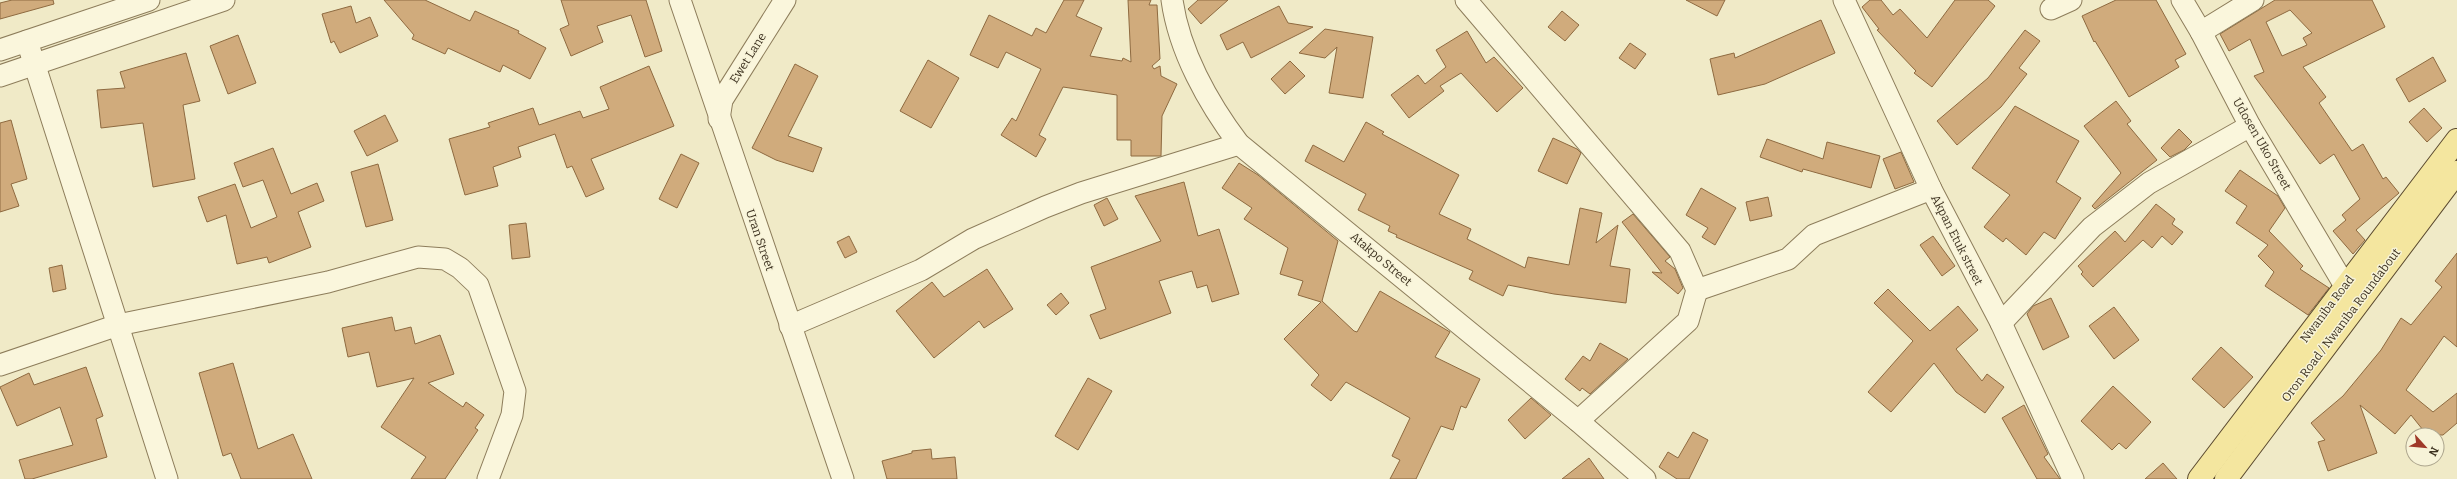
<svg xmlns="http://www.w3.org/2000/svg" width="2457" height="479" font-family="Bitter,serif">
	<rect width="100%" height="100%" fill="#f0eac7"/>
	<g fill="#d0ab7c" stroke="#8e6a40" fill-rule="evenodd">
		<path d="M12,0H53L54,4L0,19V3Z"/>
		<path d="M384,0H425L470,21L475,11L519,31L518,33L546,48L530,79L503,65L500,72L448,48L445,54L412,39L414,35Z"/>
		<path d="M561,0H646L662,51L645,57L631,15L597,26L603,42L571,56L560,29L569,25Z"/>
		<path d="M1064,0H1084L1076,16L1102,28L1090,56L1122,61L1123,58L1131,62L1128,0H1151L1149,5H1157L1160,59L1152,66L1154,69L1160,66L1161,76L1177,84L1162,116L1161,156H1131V140H1117V95L1063,87L1039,135L1046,139L1036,157L1001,135L1012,118L1016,121L1041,69L1006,52L998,68L970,55L989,15L1032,36L1036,28L1046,33Z"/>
		<path d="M1198,0H1228L1201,24L1188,9Z"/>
		<path d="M1686,0H1725L1717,16Z"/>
		<path d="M1870,0H1881L1893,15L1900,9L1927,38L1955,0H1988L1995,6L1932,87L1914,73L1916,71L1877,30L1879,29L1862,7Z"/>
		<path d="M2116,0H2156L2186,54L2175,60L2179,67L2129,97L2095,41L2094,42L2082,16Z"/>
		<path d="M2275,0H2372L2385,27L2303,67L2326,97L2319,103L2352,151L2363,144L2383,179L2386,177L2399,193L2356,230L2365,240L2353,254L2333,231L2346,220L2342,215L2360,199L2334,154L2320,164L2254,76L2264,72L2250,39L2229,51L2220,34ZM2290,10L2312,33L2303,38L2307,45L2282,56L2266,22Z"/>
		<path d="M351,6L356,23L370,17L378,36L340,53L334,41L331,43L322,14Z"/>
		<path d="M1279,6L1288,23L1313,27L1251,58L1243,42L1227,50L1220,35Z"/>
		<path d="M1562,11L1579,25L1565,41L1548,27Z"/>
		<path d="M1821,20L1835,53L1765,84L1718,95L1710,59L1734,53L1735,58Z"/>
		<path d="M1325,29L1373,37L1363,98L1329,93L1337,47L1325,58L1299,53Z"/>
		<path d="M2025,30L2040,41L2019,68L2027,74L2001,107L1957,145L1937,121L1988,78Z"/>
		<path d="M1467,31L1486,63L1494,57L1523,88L1497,112L1461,73L1440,86L1444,91L1409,118L1391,95L1418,75L1425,84L1446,67L1436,50Z"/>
		<path d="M238,35L256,83L228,94L210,46Z"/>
		<path d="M1630,43L1646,54L1635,69L1619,58Z"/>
		<path d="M186,53L200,101L183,105L195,179L153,187L143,123L101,128L97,90L125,88L120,72Z"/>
		<path d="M2433,57L2446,81L2409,102L2396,79Z"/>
		<path d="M928,60L959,78L931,128L900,111Z"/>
		<path d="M1290,61L1305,76L1285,94L1271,79Z"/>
		<path d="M795,64L818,76L788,136L822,148L813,172L776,160L752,148Z"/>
		<path d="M649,66L674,126L591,159L604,189L586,197L572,166L567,168L555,134L518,147L521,157L493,167L498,186L465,195L449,139L490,127L488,123L533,108L539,125L580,111L583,118L609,109L600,87Z"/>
		<path d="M2116,101L2131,121L2127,124L2157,160L2095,209L2092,206L2121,173L2084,126Z"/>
		<path d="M2015,106L2079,141L2056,182L2081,198L2055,239L2044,232L2026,255L2006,238L2003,242L1984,227L2010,195L1972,168Z"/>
		<path d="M2424,108L2442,128L2427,142L2409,122Z"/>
		<path d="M385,115L398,141L367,156L354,131Z"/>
		<path d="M11,120L27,179L11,184L19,206L0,212V123Z"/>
		<path d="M1366,122L1384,132L1382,134L1459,175L1439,214L1471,229L1467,239L1525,268L1528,257L1569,265L1580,208L1602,213L1596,243L1618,225L1610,266L1630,269L1626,303L1554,294L1508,285L1503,296L1469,279L1473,271L1396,237L1397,235L1388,231L1390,226L1358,210L1366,194L1305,161L1313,145L1344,162Z"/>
		<path d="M2179,129L2192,142L2184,150L2170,157L2161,148Z"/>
		<path d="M1553,138L1577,149L1581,153L1567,184L1538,171Z"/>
		<path d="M1767,139L1823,159L1827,142L1880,156L1871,188L1803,169L1802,172L1760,157Z"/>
		<path d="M273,148L291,194L317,183L324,201L298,212L311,247L269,263L267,257L237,264L226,215L207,222L198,197L235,184L251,228L277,217L263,180L243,187L234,163Z"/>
		<path d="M1901,152L1914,182L1895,189L1883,159Z"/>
		<path d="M681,154L699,163L677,208L659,199Z"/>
		<path d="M1239,163L1258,175L1338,241L1322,301L1354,331L1357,332L1380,291L1450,332L1435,357L1480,379L1466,408L1461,406L1453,430L1441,426L1416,479H1390L1400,460L1392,456L1410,418L1346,382L1331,401L1311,385L1319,375L1284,339L1321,302L1298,295L1303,281L1280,274L1288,248L1244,219L1252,208L1222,188Z"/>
		<path d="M378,164L393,220L366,227L351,172Z"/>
		<path d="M2240,170L2278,196L2285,208L2269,231L2303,266L2300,269L2329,288L2308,315L2265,286L2274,272L2258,256L2268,245L2236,223L2247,206L2225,191Z"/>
		<path d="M1184,182L1198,236L1219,229L1239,294L1212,302L1207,285L1197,288L1192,271L1159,281L1171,313L1100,339L1090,315L1106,309L1091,267L1161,241L1135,196Z"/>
		<path d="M1701,188L1736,208L1715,245L1702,237L1708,228L1686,215Z"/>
		<path d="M1768,197L1772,216L1750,221L1746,202Z"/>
		<path d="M1107,198L1118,219L1104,226L1094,205Z"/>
		<path d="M2156,204L2175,219L2172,224L2183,232L2172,245L2162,236L2152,248L2143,240L2093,287L2081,274L2083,272L2078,266L2115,231L2125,242Z"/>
		<path d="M1633,214L1670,257L1665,261L1675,269L1683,288L1678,294L1652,272L1662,273L1622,222Z"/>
		<path d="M526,223L530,257L512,259L509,225Z"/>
		<path d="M849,236L857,252L845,258L837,242Z"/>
		<path d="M1933,236L1955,266L1942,276L1920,245Z"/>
		<path d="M2457,253V347L2444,336L2406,390L2433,412L2457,393V423L2443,435H2427L2411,415L2395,434L2360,405L2377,453L2328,471L2318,442L2325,440L2311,423L2343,396L2381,350L2401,318L2411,325L2442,287L2435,281Z"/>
		<path d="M62,265L66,289L53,292L49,268Z"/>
		<path d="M987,269L1013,309L984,328L979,321L934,358L896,311L932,282L944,297Z"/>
		<path d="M1888,289L1930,331L1958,306L1978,330L1956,349L1982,381L1987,374L2004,387L1985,413L1956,392L1934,363L1891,412L1868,392L1913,341L1874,303Z"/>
		<path d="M1061,293L1069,303L1056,315L1047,305Z"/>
		<path d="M2051,298L2069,337L2043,350L2027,314L2033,306Z"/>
		<path d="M2114,307L2139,340L2114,359L2089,326Z"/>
		<path d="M392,317L395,331L411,327L415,344L440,335L454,374L428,383L463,407L466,402L484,415L475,428L478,430L445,479H411L426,457L381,427L414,378L377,387L369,352L348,357L342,328Z"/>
		<path d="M1600,343L1628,359L1590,394L1582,388L1580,391L1565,379L1583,356L1590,361Z"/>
		<path d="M2221,347L2253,377L2224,408L2192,379Z"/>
		<path d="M233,363L258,449L293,434L312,479H241L231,453L223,456L199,373Z"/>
		<path d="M86,367L103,416L96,419L107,457L32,479H25L19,460L73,445L60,407L17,426L0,387L29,373L34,385Z"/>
		<path d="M1088,378L1112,391L1078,450L1055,436Z"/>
		<path d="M2113,386L2151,422L2126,449L2119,443L2112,450L2081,421Z"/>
		<path d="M1531,398L1551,415L1525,439L1508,420Z"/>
		<path d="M2024,405L2048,454L2044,457L2060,479H2037L2002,418Z"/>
		<path d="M1693,432L1708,440L1689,479H1677L1659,467L1668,452L1678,458Z"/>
		<path d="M931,449L932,459L955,457L957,479H887L882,461L912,453V451Z"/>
		<path d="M1589,458L1604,479H1562Z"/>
		<path d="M2163,463L2177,479H2145Z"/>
	</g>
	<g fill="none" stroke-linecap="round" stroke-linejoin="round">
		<defs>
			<g id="minor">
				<path d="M680,0L843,479"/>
				<path d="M1172,0C1179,51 1208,103 1239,144L1578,421L1645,479"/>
				<path d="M1466,0L1680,251L1697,290L1688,321L1578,421"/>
				<path d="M1844,0L1931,189L2001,323L2073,479"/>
				<path d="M2182,0L2201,32L2250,126L2345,286"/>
				<path d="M2051,9L2071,0"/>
				<path d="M2201,32L2253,0"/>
				<path d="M27,41L167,479"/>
				<path d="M0,50L149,0"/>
				<path d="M0,76L224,0"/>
				<path d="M719,119L722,100L785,0"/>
				<path d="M1697,290L1788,259L1814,235L1931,189"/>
				<path d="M2001,323L2092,227L2149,183L2250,126"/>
				<path d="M790,326L921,270L973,239L1045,207L1081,193L1239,144"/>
				<path d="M0,365L118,325L328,282L418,257L445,259L460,268L478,285L515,391L512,415L488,479"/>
			</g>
			<g id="major">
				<path d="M2199,479L2457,140"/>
				<path d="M2226,479L2457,172"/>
			</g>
		</defs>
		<use href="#minor" stroke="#8d7d5b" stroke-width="23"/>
		<use href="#major" stroke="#5b4a2f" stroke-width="24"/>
		<use href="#minor" stroke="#faf6dc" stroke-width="21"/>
		<use href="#major" stroke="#f4e69f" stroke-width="22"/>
	</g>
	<g text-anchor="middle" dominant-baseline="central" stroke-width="3" stroke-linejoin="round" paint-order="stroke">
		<g font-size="12" fill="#3d3220" stroke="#f7f3d8">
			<text transform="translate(748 58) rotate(-58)">Ewet Lane</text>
			<text transform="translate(2262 144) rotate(60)">Udosen Uko Street</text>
			<text transform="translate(760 240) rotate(71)">Uran Street</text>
			<text transform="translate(1957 240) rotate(63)">Akpan Etuk street</text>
			<text transform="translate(1381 259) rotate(40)">Atakpo Street</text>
			<text transform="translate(2327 309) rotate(-53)">Nwaniba Road</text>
			<text transform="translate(2341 325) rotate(-53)">Oron Road / Nwaniba Roundabout</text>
		</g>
	</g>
	<g transform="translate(2425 447) rotate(117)"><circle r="19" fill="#f7f3d8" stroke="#ada68e"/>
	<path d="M0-3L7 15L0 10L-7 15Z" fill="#9f3929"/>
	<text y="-6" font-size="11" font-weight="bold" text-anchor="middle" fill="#3d3220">N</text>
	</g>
</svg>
